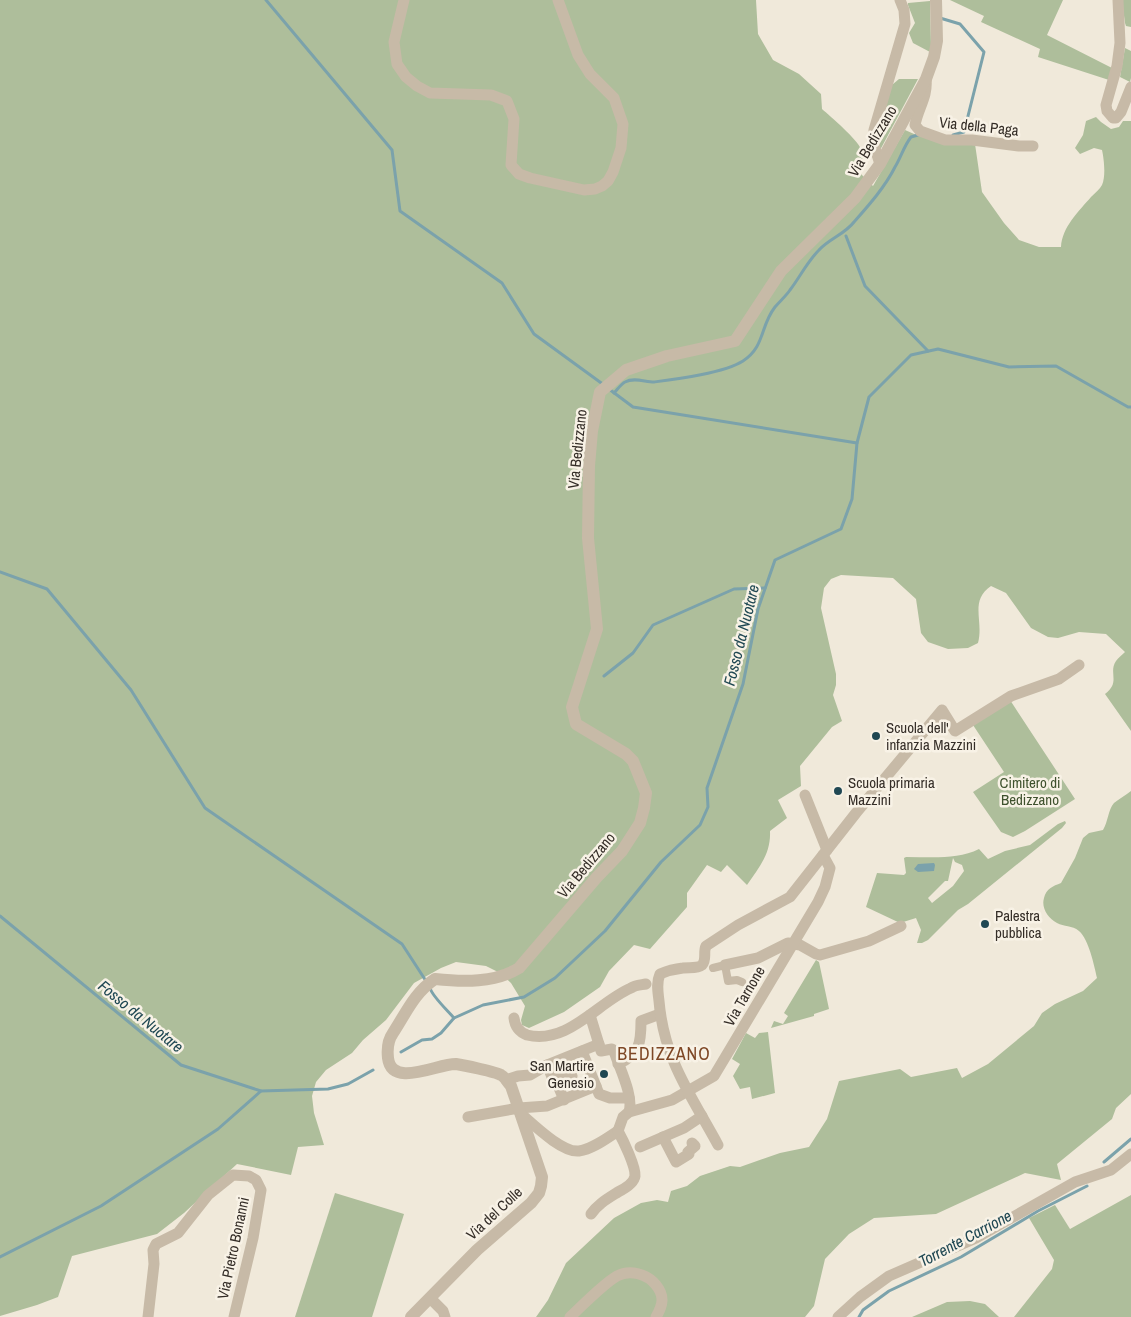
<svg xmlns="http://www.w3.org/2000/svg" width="1131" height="1317" font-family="'Archivo Narrow',sans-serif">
	<rect width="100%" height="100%" fill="#f0e9da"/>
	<g fill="#aebe9b" fill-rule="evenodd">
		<path d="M0,0H756L758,34L773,60L799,74L821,94L822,109C831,117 857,139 861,149C864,156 862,166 859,172L873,186L905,130C928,141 949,143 975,144L982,192L1004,223L1019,240L1039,247H1061C1062,227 1079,211 1091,197C1095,193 1100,189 1102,185C1106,176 1104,159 1102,150L1094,148L1080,154L1075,148L1083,135L1086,121L1096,117L1101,122L1111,129L1119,127L1123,121H1131V731L1105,694C1121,682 1108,673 1116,661C1118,658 1122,655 1125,652L1106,634L1079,632L1058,638L1048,637L1031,628L1006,593L991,586C969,601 984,621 978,643L968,648L948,649L928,642L921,633L916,599L893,578L841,575L831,579L824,588L821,608L836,674V685L833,695L842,721L832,727L800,766L801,786L778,800L787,818L770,831C771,854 759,867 747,885L727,865L721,872L707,865L687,893V907L650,949L634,945L609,971L600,987L564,1012L529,1028L522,1025L521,1020L525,1006L511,983L500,973L486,966L456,962L441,968L414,983L386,1020L363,1040L352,1053L326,1070L316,1082L312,1096L314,1113L324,1145L298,1147L291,1175L237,1164L184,1213L157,1234L72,1256L58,1297L37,1305L0,1316Z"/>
		<path d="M950,0H1063L1047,35L1112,68L1109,80L1038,57L1040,49L981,22L984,16Z"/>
		<path d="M1122,0H1131V27L1126,26L1125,23Z"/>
		<path d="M930,1L931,47L930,52L913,43L909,33L915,23L908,5V3Z"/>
		<path d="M1125,48L1131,51V78L1130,82L1120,77Z"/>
		<path d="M899,79H918L879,152L877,134L892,85Z"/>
		<path d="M1010,700L1075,799L1025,831L1013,837L1001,832L973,792L1004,772L973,725Z"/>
		<path d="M1131,791V1094L1116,1108L1112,1119L1057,1164L1061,1180L1025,1173L936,1214L874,1218L849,1234L825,1259L814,1306L805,1317H536L548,1300L566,1263L614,1218L641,1203L657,1200L668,1202L671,1191L687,1186L700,1176L730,1166L740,1167L780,1153L809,1147L827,1119L839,1081L900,1069L911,1077L957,1068L962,1078L988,1064L1034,1026L1042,1013L1055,1004L1083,991L1097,978C1094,965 1089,940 1079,931C1072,925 1064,927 1057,923C1048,918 1041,908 1044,898C1046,889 1053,886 1061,883L1075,858L1083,838L1089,833L1103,830C1108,822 1108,810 1114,803C1119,799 1126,795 1131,791Z"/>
		<path d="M1065,821L1066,823L1062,828L968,904L958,910L928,940L922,943H917L921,930L916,918L900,923L866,907L877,873L904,875L906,873L904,858L906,857C931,857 957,860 979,849L988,859L1005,851L1030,845L1058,824ZM953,858L955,862L962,865L964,871L953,886L932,903L928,898L945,881H948Z"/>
		<path d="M816,960L819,962L829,1009L814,1014V1016L771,1028L774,1021L783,1024L788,1016L784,1013Z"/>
		<path d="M768,1032L775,1093L752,1099L750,1087L740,1089L733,1076L740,1064L732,1059L746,1033L755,1038L759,1033Z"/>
		<path d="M335,1193L404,1214L372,1317H295Z"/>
		<path d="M1131,1195V1317H1014L1052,1269L1054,1260L1029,1218L1055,1205L1070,1229Z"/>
		<path d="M970,1301L985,1304L999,1317H912L947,1302Z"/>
	</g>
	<path fill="#7ba2ab" d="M934,863L935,865L934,871L918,872L914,869L918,864Z"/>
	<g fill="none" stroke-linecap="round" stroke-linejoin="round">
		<g stroke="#7ba2ab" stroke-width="3">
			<path d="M266,0L392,150L400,211L502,283L534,334L604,385"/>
			<path d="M940,18L960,24L984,52L964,132L953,135"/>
			<path d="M846,236L865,286L928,351"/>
			<path d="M609,389L633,407L857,443"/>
			<path d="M614,393C617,390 621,384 625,382C634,377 645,382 654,382C677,379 724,373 743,361C765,347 760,326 775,307C780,301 786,296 790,290C800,277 807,262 819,250C829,239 845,234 854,222C869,205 885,187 895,167C901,157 904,146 911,137L918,135"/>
			<path d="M0,572L47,589L131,690L205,808L402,944L426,981"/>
			<path d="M604,676L633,653L653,625L734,589L765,588"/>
			<path d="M0,916L181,1065L261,1091L328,1089L348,1084L373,1070"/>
			<path d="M430,988C432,996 448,1011 454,1018"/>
			<path d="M401,1052L422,1040L432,1039L441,1033L454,1018L483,1005L524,997L555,978L605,931L661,862L700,825L708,807L707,788L743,684L758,609L775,560L841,529L852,499L857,443L869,397L911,355L938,349L1009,367L1056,366L1128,407H1131"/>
			<path d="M1104,1162L1131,1139"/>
			<path d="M0,1257L101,1206L218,1129L261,1091"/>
			<path d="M859,1317L863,1310L889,1291L961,1257L1038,1211L1087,1186"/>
		</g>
		<path stroke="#c7baa7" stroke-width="8" d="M713,968L725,965L728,981L737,980L742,982"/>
		<g stroke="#c7baa7" stroke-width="11">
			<path d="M404,0L394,42L397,64L406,77L417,86L430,93L491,95L507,101L514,119L511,165L519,174L530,178L584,190L595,189L602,186L608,181L613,172L621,148L623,124L614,98L590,74L578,55L558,0"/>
			<path d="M1118,0L1120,43L1117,66L1106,105L1107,111L1113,118H1116L1121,112L1131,87"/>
			<path d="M926,79C928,97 918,108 915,125L920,131L945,140H972L1019,146H1033"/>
			<path d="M880,164L874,145V130L905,24L904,10L900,0"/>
			<path d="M805,795L827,850"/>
			<path d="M725,965L758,958L788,943L800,945L816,954L820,955L869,941L901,926"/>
			<path d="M590,1015L601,1051L612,1049L614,1051C619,1067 634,1096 629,1112"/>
			<path d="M514,1018C515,1027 519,1032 527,1035C568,1045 598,1002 631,988C635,985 641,985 646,984"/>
			<path d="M582,1051L599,1094L610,1098H629"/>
			<path d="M618,1064C640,1054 641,1043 641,1021L660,1014"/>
			<path d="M547,1065L599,1044"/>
			<path d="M506,1080L518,1076L530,1075L547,1065L553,1079L555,1078"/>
			<path d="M564,1100L555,1078L570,1072L572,1076"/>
			<path d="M520,1113C533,1124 562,1153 579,1151C593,1149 607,1138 618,1131"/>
			<path d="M468,1117L519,1108L547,1106L596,1086"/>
			<path d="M618,1131L623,1117L629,1112L672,1100L714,1076L818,902L825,887L830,868L823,855"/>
			<path d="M663,1137L676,1162L689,1154L688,1152L695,1146L692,1143"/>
			<path d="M718,1145C691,1095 664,1060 659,1001C658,992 656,983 660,974C667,971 674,969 683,968C689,967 697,969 702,965C707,960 703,952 706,946L738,925L790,897L856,813L942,710L955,731L1011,696L1059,679L1079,665"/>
			<path d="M640,1147L684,1128L702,1116"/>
			<path d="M591,1214C598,1204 607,1199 618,1192C624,1189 634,1183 635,1176C636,1167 623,1140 618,1131"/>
			<path d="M430,1298L443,1311L445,1317"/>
			<path d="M148,1317L154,1264L153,1250L156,1244L178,1233L208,1195L233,1175L249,1176L256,1180L261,1190L253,1238L234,1317"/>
			<path d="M570,1317C582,1306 603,1284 617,1276C630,1269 647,1274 656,1285C665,1296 663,1305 656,1317"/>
			<path d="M838,1317L860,1297L889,1276L976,1238L1075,1182L1111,1170L1131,1154"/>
		</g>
		<path stroke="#c7baa7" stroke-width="12" d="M411,1317L477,1250L531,1203L539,1193L541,1186L542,1177L511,1086C508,1083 505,1077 501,1075C496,1072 463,1065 456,1064C439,1063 392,1089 388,1058C387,1049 388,1040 393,1033C406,1013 415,992 435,979C463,982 495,983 519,968L597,877L622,851L640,823L644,808L646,793L633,761L626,754L576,724L572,707L597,629L588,538L589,466L592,431L600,392L626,370L667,356L735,341L781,271L855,198L880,164L926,79L934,57L937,41L936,0"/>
	</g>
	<g fill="#204853" stroke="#f8f2e6" stroke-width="2">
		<circle cx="876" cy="736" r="5"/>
		<circle cx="838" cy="791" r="5"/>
		<circle cx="985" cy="924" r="5"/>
		<circle cx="604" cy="1074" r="5"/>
	</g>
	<g text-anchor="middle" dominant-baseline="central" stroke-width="5" stroke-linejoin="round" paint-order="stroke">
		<g font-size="15" fill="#342d27" stroke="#f8f2e6">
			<text transform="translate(979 126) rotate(6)">Via della Paga</text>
			<text transform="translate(872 141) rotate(-59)">Via Bedizzano</text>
			<text transform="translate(577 449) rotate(-84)">Via Bedizzano</text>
			<text transform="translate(586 865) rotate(-50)">Via Bedizzano</text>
			<text transform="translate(744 996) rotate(-60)">Via Tarnone</text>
			<text transform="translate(494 1213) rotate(-43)">Via del Colle</text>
			<text transform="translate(233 1248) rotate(-78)">Via Pietro Bonanni</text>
		</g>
		<g font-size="15" fill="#342d27" stroke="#f8f2e6" text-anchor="start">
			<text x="886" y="727">Scuola dell'<tspan x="886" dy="17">infanzia Mazzini</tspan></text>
			<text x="848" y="782">Scuola primaria<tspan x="848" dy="17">Mazzini</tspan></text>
			<text x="995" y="915">Palestra<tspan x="995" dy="17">pubblica</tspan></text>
			<text x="594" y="1065" text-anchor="end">San Martire<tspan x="594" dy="17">Genesio</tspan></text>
		</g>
		<g font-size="15" fill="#3e512d" stroke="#f8f2e6">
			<text x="1030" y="782">Cimitero di<tspan x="1030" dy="17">Bedizzano</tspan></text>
		</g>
		<g font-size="16" font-style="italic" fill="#204853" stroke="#f8f2e6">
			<text transform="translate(741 635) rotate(-76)">Fosso da Nuotare</text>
			<text transform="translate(141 1016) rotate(39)">Fosso da Nuotare</text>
			<text transform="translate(965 1238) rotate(-28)">Torrente Carrione</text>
		</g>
		<g font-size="18" letter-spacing="1" fill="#7e4725" stroke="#f8f2e6">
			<text x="664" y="1053">BEDIZZANO</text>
		</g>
	</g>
</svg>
